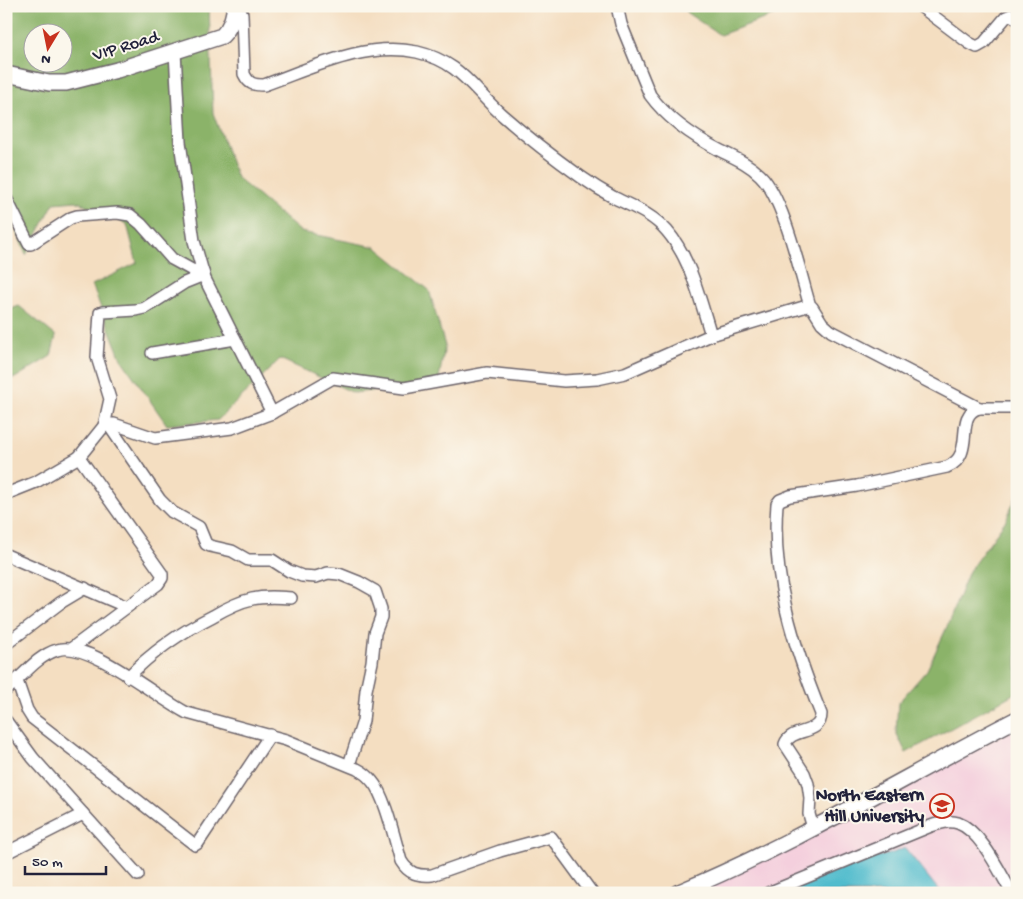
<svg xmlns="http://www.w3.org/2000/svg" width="1023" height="899" font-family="'Gochi Hand',sans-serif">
	<rect width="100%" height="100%" fill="#fbf7ec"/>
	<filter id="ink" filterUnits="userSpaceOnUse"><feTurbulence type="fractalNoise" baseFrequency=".02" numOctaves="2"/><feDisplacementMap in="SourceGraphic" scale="10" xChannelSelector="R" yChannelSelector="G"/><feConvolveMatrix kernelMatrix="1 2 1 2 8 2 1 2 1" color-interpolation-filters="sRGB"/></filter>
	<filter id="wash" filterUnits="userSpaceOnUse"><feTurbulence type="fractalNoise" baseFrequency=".0096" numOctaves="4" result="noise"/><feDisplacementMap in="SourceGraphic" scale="20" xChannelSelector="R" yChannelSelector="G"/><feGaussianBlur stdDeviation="1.12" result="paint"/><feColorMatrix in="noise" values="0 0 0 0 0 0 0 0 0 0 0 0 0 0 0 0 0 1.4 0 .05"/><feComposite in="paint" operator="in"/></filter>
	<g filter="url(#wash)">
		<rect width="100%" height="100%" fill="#f4dec1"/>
		<path fill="#f4cfdd" d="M1017,727V893H688L713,883L911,784Z"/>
		<g fill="#8bb369" stroke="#566a52" fill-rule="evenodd">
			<path d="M6,6H209L213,113L237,178L301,232L376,247L429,290L445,346L438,383L354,393L280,359L218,420L167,425L121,359L92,285L137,263L127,224L76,201L54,203L26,255L6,203ZM32,32H62V62H32Z"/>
			<path d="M685,6H799L720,35L687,13Z"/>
			<path d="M19,306L56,336L51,356L15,378H6V311Z"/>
			<path d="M1017,495V692L906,753L896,732L898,703L927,670L946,629L969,571L1006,520Z"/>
		</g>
		<path fill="#51bccd" stroke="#3a6f84" d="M905,848L941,893H780L866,859L890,854Z"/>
	</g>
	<g filter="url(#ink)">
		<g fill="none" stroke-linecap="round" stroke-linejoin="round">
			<defs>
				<g id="street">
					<path d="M617,6L621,24L650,95C668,120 694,137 721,151C735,158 749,164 760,175C784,198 800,273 810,306"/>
					<path d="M920,6L969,43L977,47L984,43L1006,17L1011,15L1017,19"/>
					<path d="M234,11L242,14L244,74C249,84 253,85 264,85C312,68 365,41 417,52C460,62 471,87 501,114C526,136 553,157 581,177C591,184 602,191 613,197C633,207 652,214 667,231C691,259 700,300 711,335"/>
					<path d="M175,52L180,142L194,241L205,279L272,413"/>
					<path d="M6,198L29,244H31L71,218L77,216L117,213L130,215L141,224L172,259L192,270L203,272"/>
					<path d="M152,353L235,339"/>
					<path d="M108,424L160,500L172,512L199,527L206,544L210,546L232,551L248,560H272L289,571L302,576L316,577L328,573L339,574L359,582L375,591L381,609V617L375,633L372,662L366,690L363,721L349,765"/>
					<path d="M104,426L110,399L97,357L100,313L103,312L136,310L145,308L184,283L204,275"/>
					<path d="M6,494L36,482L79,457L104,426L108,424H114L155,438L232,428L272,413L333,378L404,388L487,373L564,381L597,379L625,373L711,335L807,306L812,307L822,323L831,331L979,408"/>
					<path d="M6,555L127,607"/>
					<path d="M6,644L60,603L85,588"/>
					<path d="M72,648L158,584L162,578V574L79,457"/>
					<path d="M128,677C153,651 181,632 213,616C225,609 238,602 252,599C265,596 278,597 291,598"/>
					<path d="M17,681L27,710L32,718L195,845L198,843L270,735"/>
					<path d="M6,690C22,677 37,656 57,650C88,639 157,698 187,713L286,740L357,769C363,772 368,776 372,781C385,795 395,841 401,861C409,874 418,876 432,875L500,851L551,837L592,893"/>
					<path d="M6,721L33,758L138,875"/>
					<path d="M813,828L809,814L810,798L808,784L804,773L785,744C791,727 821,736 821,714C794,647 771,577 777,504L780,500L790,496L857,486L947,467C977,455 953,415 979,408H1017"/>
					<path d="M6,853L83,814"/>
					<path d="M768,893L931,826C940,823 949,820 958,823C981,831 1000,873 1012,893"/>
				</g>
				<g id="secondary">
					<path d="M6,74L49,83H66L117,70L222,36C231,27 233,18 235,6"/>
					<path d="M677,893C795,844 904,777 1017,719"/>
				</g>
			</defs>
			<use href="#street" stroke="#6c646a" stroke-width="14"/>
			<use href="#secondary" stroke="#6c646a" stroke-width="18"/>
			<use href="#street" stroke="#fff" stroke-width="11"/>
			<use href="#secondary" stroke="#fff" stroke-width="15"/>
		</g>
	</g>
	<defs>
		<symbol id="university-ring" viewBox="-11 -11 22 22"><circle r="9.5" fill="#fbf7ec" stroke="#c8321e" stroke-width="1.5"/><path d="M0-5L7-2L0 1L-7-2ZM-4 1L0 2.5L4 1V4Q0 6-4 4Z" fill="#c8321e"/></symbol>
	</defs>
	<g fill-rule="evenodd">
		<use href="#university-ring" x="928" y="792" width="28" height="28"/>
	</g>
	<g text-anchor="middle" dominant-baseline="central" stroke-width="4" stroke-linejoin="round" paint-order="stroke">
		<g font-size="18" fill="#22223b" stroke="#fbf7ec">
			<text transform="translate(126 47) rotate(-17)">VIP Road</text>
		</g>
		<g font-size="18" font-weight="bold" fill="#22223b" stroke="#fbf7ec" text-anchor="end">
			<text x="924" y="796">North Eastern<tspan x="924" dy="21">Hill University</tspan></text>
		</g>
	</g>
	<rect width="1023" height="899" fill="none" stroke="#fbf7ec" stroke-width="25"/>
	<g transform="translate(48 48) rotate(190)"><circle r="24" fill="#fbf7ec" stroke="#a4a2a5"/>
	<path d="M0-4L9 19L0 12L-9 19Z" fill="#c8321e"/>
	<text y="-8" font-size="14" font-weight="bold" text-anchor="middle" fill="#22223b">N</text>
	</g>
	<path d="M25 866v8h81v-8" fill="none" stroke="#22223b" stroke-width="2.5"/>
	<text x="32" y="866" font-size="15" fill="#22223b" stroke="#fbf7ec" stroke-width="4" paint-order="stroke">50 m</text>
</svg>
